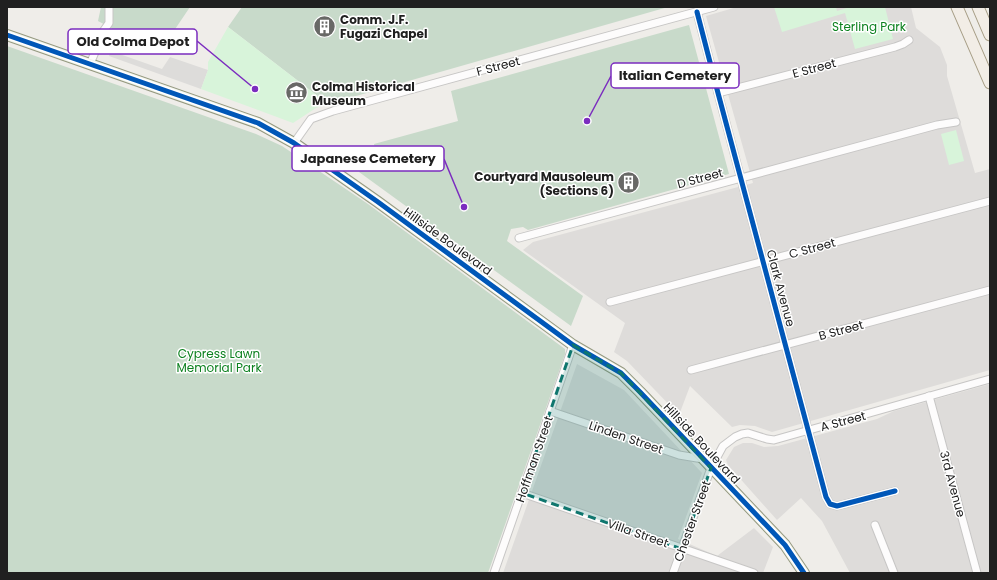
<svg xmlns="http://www.w3.org/2000/svg" width="997" height="580" font-family="Poppins,sans-serif">
	<rect width="100%" height="100%" fill="#efede9"/>
	<g fill="#dedcda">
		<path d="M737,7H911L916,28L940,47L947,65V76L975,173L990,169V370L772,432L755,426L740,425L732,427L690,386L679,415L627,361L614,352L625,323L523,250L533,242L753,183L706,16Z"/>
		<path d="M577,364L624,390L702,473L678,539L717,556L754,528L773,547L763,573H503Z"/>
		<path d="M990,384V573H850L822,521L801,498L777,520L728,465L726,460L734,447L743,443H752L764,447L778,446L877,419L894,411Z"/>
	</g>
	<path fill="#dddcda" d="M111,51L162,69L170,57L208,70L201,89L109,56Z"/>
	<g fill="#c8daca">
		<path d="M101,7H190L165,44L141,35L135,45L111,28L98,21Z"/>
		<path d="M242,7H668L328,104L228,27Z"/>
		<path d="M689,25L729,174L528,230L523,227L511,229L507,241L583,296L571,326L359,172L375,149L374,144L458,121L451,91Z"/>
		<path d="M7,46L256,134L282,146L368,204L565,349V354L488,573H7Z"/>
	</g>
	<g fill="#d8f4da">
		<path d="M774,7H836L837,11L850,7H885L893,39L855,49L845,13L782,32Z"/>
		<path d="M228,27L328,104L316,108L293,123L201,89L208,70V62Z"/>
		<path d="M956,130L964,161L949,165L941,134Z"/>
	</g>
	<g fill="none" stroke-linecap="round" stroke-linejoin="round">
		<defs>
			<g id="minor">
				<path d="M697,12L718,93L826,497L830,504L837,506L895,491"/>
				<path d="M90,64L98,45L99,37L109,23V7"/>
				<path d="M718,93L895,47L903,44L909,40"/>
				<path d="M294,143L311,119L333,111L714,7"/>
				<path d="M519,238L937,125L956,122"/>
				<path d="M610,302L990,201"/>
				<path d="M691,370L990,290"/>
				<path d="M929,396L977,573"/>
				<path d="M550,411L679,455L703,459"/>
				<path d="M522,493L754,573"/>
				<path d="M875,525L894,573"/>
				<path d="M494,573L573,345"/>
				<path d="M673,573L711,468L723,446L735,437L742,434L748,433L767,439L774,440L990,379"/>
			</g>
			<path id="secondary" d="M7,35L258,123L294,143L378,202L573,345L621,373L640,392L785,545L804,573"/>
			<g id="primary">
				<path d="M957,7L990,83"/>
				<path d="M978,7L990,35"/>
			</g>
		</defs>
		<use href="#minor" stroke="#c7c6c5" stroke-width="9"/>
		<use href="#secondary" stroke="#959980" stroke-width="12"/>
		<use href="#primary" stroke="#a69d85" stroke-width="13"/>
		<use href="#minor" stroke="#fdfcfc" stroke-width="7"/>
		<use href="#secondary" stroke="#f2f4ec" stroke-width="10"/>
		<use href="#primary" stroke="#f2ede6" stroke-width="11"/>
		<defs>
			<g id="cycleway">
				<path d="M697,12L718,93L826,497L830,504L837,506L895,491"/>
				<path d="M7,35L258,123L294,143L378,202L573,345L621,373L640,392L785,545L804,573"/>
			</g>
		</defs>
		<use href="#cycleway" stroke="#fff" stroke-width="8"/>
		<use href="#cycleway" stroke="#0057b8" stroke-width="5"/>
	</g>
	<path fill="#0f766e" fill-opacity="0.2" stroke="#0f766e" stroke-width="3" stroke-dasharray="8 5" stroke-linejoin="round" d="M573,345L621,373L711,468L682,549L522,493Z"/>
	<defs>
		<symbol id="building-disc" viewBox="-11 -11 22 22"><circle r="9.5" fill="#686866" stroke="#fff"/><path d="M-4-6H4V6H1V3H-1V6H-4ZM-2.5-4.3h1.7v1.8h-1.7ZM.8-4.3h1.7v1.8H.8ZM-2.5-1h1.7V.8h-1.7ZM.8-1h1.7V.8H.8Z" fill="#fff"/></symbol>
		<symbol id="museum-disc" viewBox="-11 -11 22 22"><circle r="9.5" fill="#686866" stroke="#fff"/><path d="M0-6L6-3V-2H-6V-3ZM-5-1h2V3h-2ZM-1-1h2V3h-2ZM3-1h2V3H3ZM-6 4H6V6H-6Z" fill="#fff"/></symbol>
	</defs>
	<g fill-rule="evenodd">
		<use href="#building-disc" x="312" y="14" width="25" height="25"/>
		<use href="#museum-disc" x="284" y="80" width="25" height="25"/>
		<use href="#building-disc" x="616" y="170" width="25" height="25"/>
	</g>
	<g text-anchor="middle" dominant-baseline="central" stroke-width="3" stroke-linejoin="round" paint-order="stroke">
		<g font-size="12" font-weight="bold" fill="#202020" stroke="#fff" text-anchor="start">
			<text x="340" y="19">Comm. J.F.<tspan x="340" dy="14">Fugazi Chapel</tspan></text>
			<text x="312" y="86">Colma Historical<tspan x="312" dy="14">Museum</tspan></text>
			<text x="614" y="176" text-anchor="end">Courtyard Mausoleum<tspan x="614" dy="14">(Sections 6)</tspan></text>
		</g>
		<g font-size="12" fill="#0c811f" stroke="#fff">
			<text x="869" y="26">Sterling Park</text>
			<text x="219" y="353">Cypress Lawn<tspan x="219" dy="14">Memorial Park</tspan></text>
		</g>
		<g font-size="12" fill="#202020" stroke="#fff">
			<text transform="translate(498 66) rotate(-15)">F Street</text>
			<text transform="translate(814 68) rotate(-15)">E Street</text>
			<text transform="translate(700 178) rotate(-15)">D Street</text>
			<text transform="translate(448 241) rotate(36)">Hillside Boulevard</text>
			<text transform="translate(812 248) rotate(-15)">C Street</text>
			<text transform="translate(781 288) rotate(75)">Clark Avenue</text>
			<text transform="translate(841 330) rotate(-15)">B Street</text>
			<text transform="translate(843 421) rotate(-15)">A Street</text>
			<text transform="translate(626 437) rotate(19)">Linden Street</text>
			<text transform="translate(702 443) rotate(47)">Hillside Boulevard</text>
			<text transform="translate(534 459) rotate(-71)">Hoffman Street</text>
			<text transform="translate(953 484) rotate(75)">3rd Avenue</text>
			<text transform="translate(692 521) rotate(-70)">Chester Street</text>
			<text transform="translate(638 533) rotate(19)">Villa Street</text>
		</g>
	</g>
	<path fill="none" stroke="#7b2cbf" stroke-width="1.5" d="M255 89L197 41M587 121L611 76M464 207L444 159"/>
	<g fill="#7b2cbf" stroke="#fff" stroke-width="1.5">
		<circle cx="255" cy="89" r="4"/>
		<circle cx="587" cy="121" r="4"/>
		<circle cx="464" cy="207" r="4"/>
	</g>
	<g fill="#fff" stroke="#7b2cbf" stroke-width="1.5">
		<rect x="68" y="29" width="129" height="25" rx="4"/>
		<rect x="611" y="63" width="128" height="25" rx="4"/>
		<rect x="292" y="146" width="152" height="25" rx="4"/>
	</g>
	<g font-size="13" text-anchor="middle" font-weight="bold" fill="#202020">
		<text x="133" y="46">Old Colma Depot</text>
		<text x="675" y="80">Italian Cemetery</text>
		<text x="368" y="163">Japanese Cemetery</text>
	</g>
	<rect width="997" height="580" fill="none" stroke="#202020" stroke-width="16"/>
</svg>
